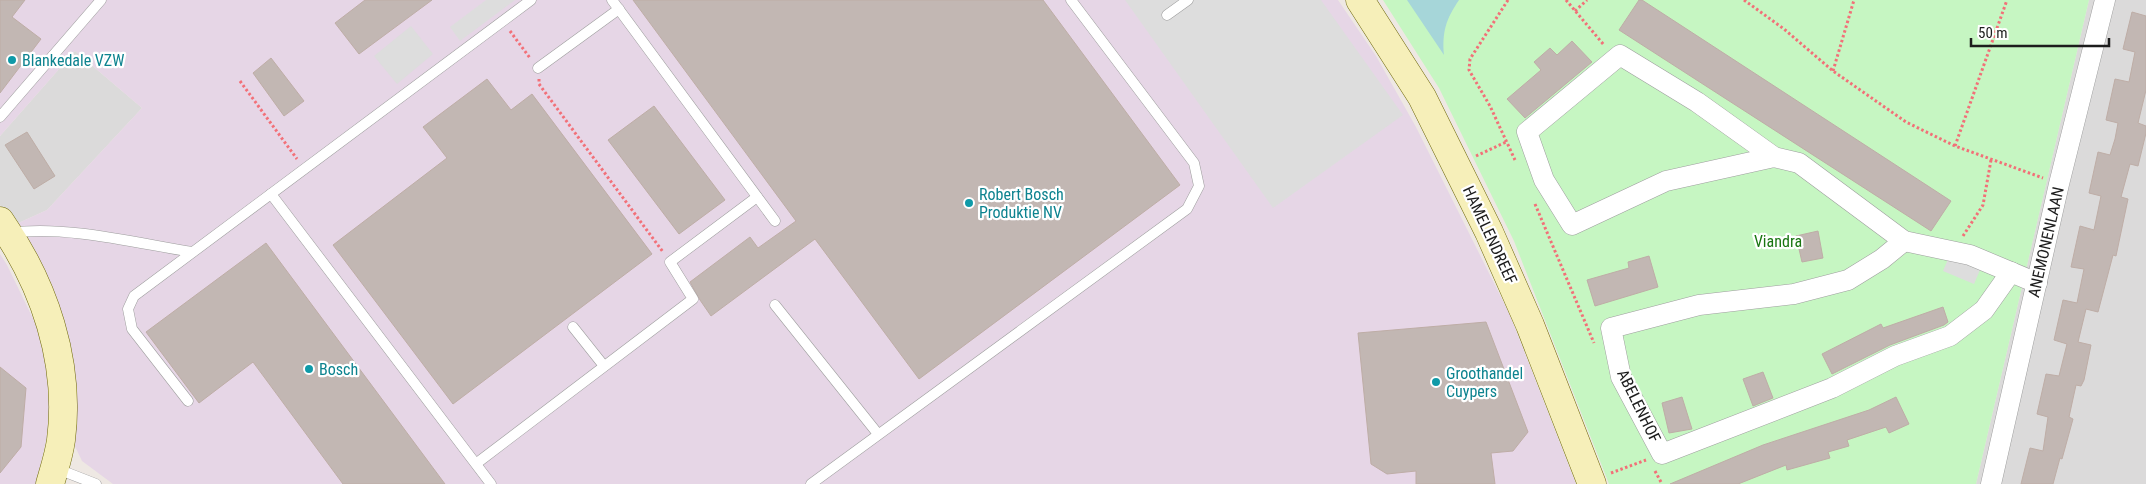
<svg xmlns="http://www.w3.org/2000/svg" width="2146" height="484" font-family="'Roboto Condensed',sans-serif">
	<rect width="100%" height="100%" fill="#eee8e3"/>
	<g fill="#dbdada">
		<path d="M2089,0H2146V484H1976Z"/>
		<path d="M75,51L142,108L47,210L14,225L0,205V136Z"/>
	</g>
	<g fill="#e6d6e6">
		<path d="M0,0H1338L1376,56L1416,127L1510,315L1576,484H113L82,461L71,438L14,225L47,210L142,108L75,51L0,136Z"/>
		<path d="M0,254L7,265L40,333L49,380L50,424L36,484H0Z"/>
	</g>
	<path fill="#c6f6c2" d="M1383,0H2089L1976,484H1609L1514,241L1439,88Z"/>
	<g fill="#ddd">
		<path d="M486,0H515L460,41L450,27Z"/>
		<path d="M1125,0H1321L1403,115L1273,208Z"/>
		<path d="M411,26L433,54L397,84L374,56Z"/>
		<path d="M1949,257L1980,270L1974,284L1943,271Z"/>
	</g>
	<path fill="#a6d6d9" d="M1407,0H1459C1446,19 1442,32 1444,55Z"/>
	<g fill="#c2b7b3" stroke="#beada6">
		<path d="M0,0H25L12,17L41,39L0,93Z"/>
		<path d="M365,0H432L359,54L335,23Z"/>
		<path d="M633,0H1043L1180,185L919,379L815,239L711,316L700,300L690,282L750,237L758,248L796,221Z"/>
		<path d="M1639,0H1642L1951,201L1931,231L1619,30Z"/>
		<path d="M2132,12L2146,16V90L2138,123L2146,126V133L2138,166L2130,164L2121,197L2128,199L2116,256L2113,255L2098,312L2086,309L2078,342L2091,345L2084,380L2081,386L2076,385L2069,417L2073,419L2062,459L2060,458L2053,484H2021L2030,448L2043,451L2048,417L2037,414L2046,374L2059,376L2067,344L2054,340L2063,300L2077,303L2084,269L2071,267L2080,226L2094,230L2101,196L2089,193L2098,152L2110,155L2115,139L2118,123L2106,120L2115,79L2129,82L2135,52L2123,49Z"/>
		<path d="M1572,41L1592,62L1525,118L1507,99L1541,70L1534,62L1550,48L1557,55Z"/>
		<path d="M271,58L304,101L284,116L253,73Z"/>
		<path d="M487,79L511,110L532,94L652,254L453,404L333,245L447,158L423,127Z"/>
		<path d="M654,106L725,200L679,234L608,140Z"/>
		<path d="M27,132L55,176L34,189L5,145Z"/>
		<path d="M1818,231L1823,258L1802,262L1796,236Z"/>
		<path d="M266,243L445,484H343L253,362L199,403L146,332Z"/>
		<path d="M1649,256L1658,287L1595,306L1587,280L1629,268L1628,262Z"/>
		<path d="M1943,307L1948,322L1944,325L1890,345L1832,374L1822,354L1881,324L1883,328Z"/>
		<path d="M1486,322L1528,432L1513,451L1491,453L1495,484H1416V471L1387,474L1371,464L1358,333Z"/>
		<path d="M0,367L26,388L21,447L0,473Z"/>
		<path d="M1763,372L1773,398L1753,406L1743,379Z"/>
		<path d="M1682,397L1692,429L1669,433L1662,403Z"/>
		<path d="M1896,397L1909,424L1889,433L1886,427L1847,440L1849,446L1828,452L1830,458L1787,470L1786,465L1738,484H1670L1763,445L1869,410Z"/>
	</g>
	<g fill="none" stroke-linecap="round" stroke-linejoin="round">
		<defs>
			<g id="lane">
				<path d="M612,0L775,221"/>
				<path d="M1167,15L1188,0"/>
				<path d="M538,68L619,9"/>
				<path d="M0,117L101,0"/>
				<path d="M271,194L491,484"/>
				<path d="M10,233C65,225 136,243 192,252"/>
				<path d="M775,305L878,434"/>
				<path d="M573,327L604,366"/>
				<path d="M188,401L132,329L128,309L134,296L531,0"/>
				<path d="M477,463L693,299L670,262L757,197"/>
				<path d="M55,468L96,484"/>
				<path d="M811,484L1187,209L1199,186L1194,163L1071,0"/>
			</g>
			<g id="street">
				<path d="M1774,157L1666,181L1572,225L1544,180L1527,132L1620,55L1697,102L1774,157L1799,163L1904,241L1970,255L2037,283"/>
				<path d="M1904,241L1882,259L1848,280L1794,294L1699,305L1611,328L1621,377L1662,454L1832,388L1895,356L1950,336L1984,310L2011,272"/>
				<path d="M1991,484L2059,184L2105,0"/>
			</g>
			<g id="secondary">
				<path d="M1360,0L1422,97L1489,232L1530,325L1592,484"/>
				<path d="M0,221C44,284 71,362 61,440C59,455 54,470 50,484"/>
			</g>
		</defs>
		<use href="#lane" stroke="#9e9e9e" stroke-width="11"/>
		<use href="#street" stroke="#9e9e9e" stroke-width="21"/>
		<use href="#secondary" stroke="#6e680a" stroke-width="29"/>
		<g stroke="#f27078" stroke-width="3" stroke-dasharray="2.5 2.5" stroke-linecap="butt">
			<path d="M1508,0L1470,59L1469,70L1490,106L1515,160"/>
			<path d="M1566,0L1604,45"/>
			<path d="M1744,0L1784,29L1833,71L1906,122L1955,146L2043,178"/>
			<path d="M1575,11L1587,0"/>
			<path d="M510,31L530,58"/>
			<path d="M1833,71L1854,0"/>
			<path d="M539,79V84L663,252"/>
			<path d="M240,81L297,159"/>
			<path d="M1955,146L2007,0"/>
			<path d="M1476,156L1506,142"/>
			<path d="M1535,204L1594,343"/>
			<path d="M1963,236L1983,205L1991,160"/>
			<path d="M1655,471L1662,484"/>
			<path d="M1611,473L1646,460"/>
		</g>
		<use href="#lane" stroke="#fff" stroke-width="10"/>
		<use href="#street" stroke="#fff" stroke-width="20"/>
		<use href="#secondary" stroke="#f6efb9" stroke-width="28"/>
	</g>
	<g fill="#0f9aa8" stroke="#fff" stroke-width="2">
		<circle cx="12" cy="60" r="5"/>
		<circle cx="969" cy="203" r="5"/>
		<circle cx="309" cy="369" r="5"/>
		<circle cx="1436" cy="382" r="5"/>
	</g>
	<g text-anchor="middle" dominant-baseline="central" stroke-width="4.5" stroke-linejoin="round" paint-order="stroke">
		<g font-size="16" fill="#0d838f" stroke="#fff" text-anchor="start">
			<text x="22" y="60">Blankedale VZW</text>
			<text x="979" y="194">Robert Bosch<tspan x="979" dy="18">Produktie NV</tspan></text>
			<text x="319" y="369">Bosch</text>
			<text x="1446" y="373">Groothandel<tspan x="1446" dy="18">Cuypers</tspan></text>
		</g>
		<g font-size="16" fill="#1d1d1d" stroke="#fff">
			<text transform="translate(1490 235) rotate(65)">HAMELENDREEF</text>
			<text transform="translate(2046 242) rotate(-77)">ANEMONENLAAN</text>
			<text transform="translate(1639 406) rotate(64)">ABELENHOF</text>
		</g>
		<g font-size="16" fill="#197511" stroke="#fff">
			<text x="1778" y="241">Viandra</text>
		</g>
	</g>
	<path d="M1971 38v8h138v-8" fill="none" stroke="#1d1d1d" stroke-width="2.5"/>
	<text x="1978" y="38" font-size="15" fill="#1d1d1d" stroke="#ffffff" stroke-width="4" paint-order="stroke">50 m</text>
</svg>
